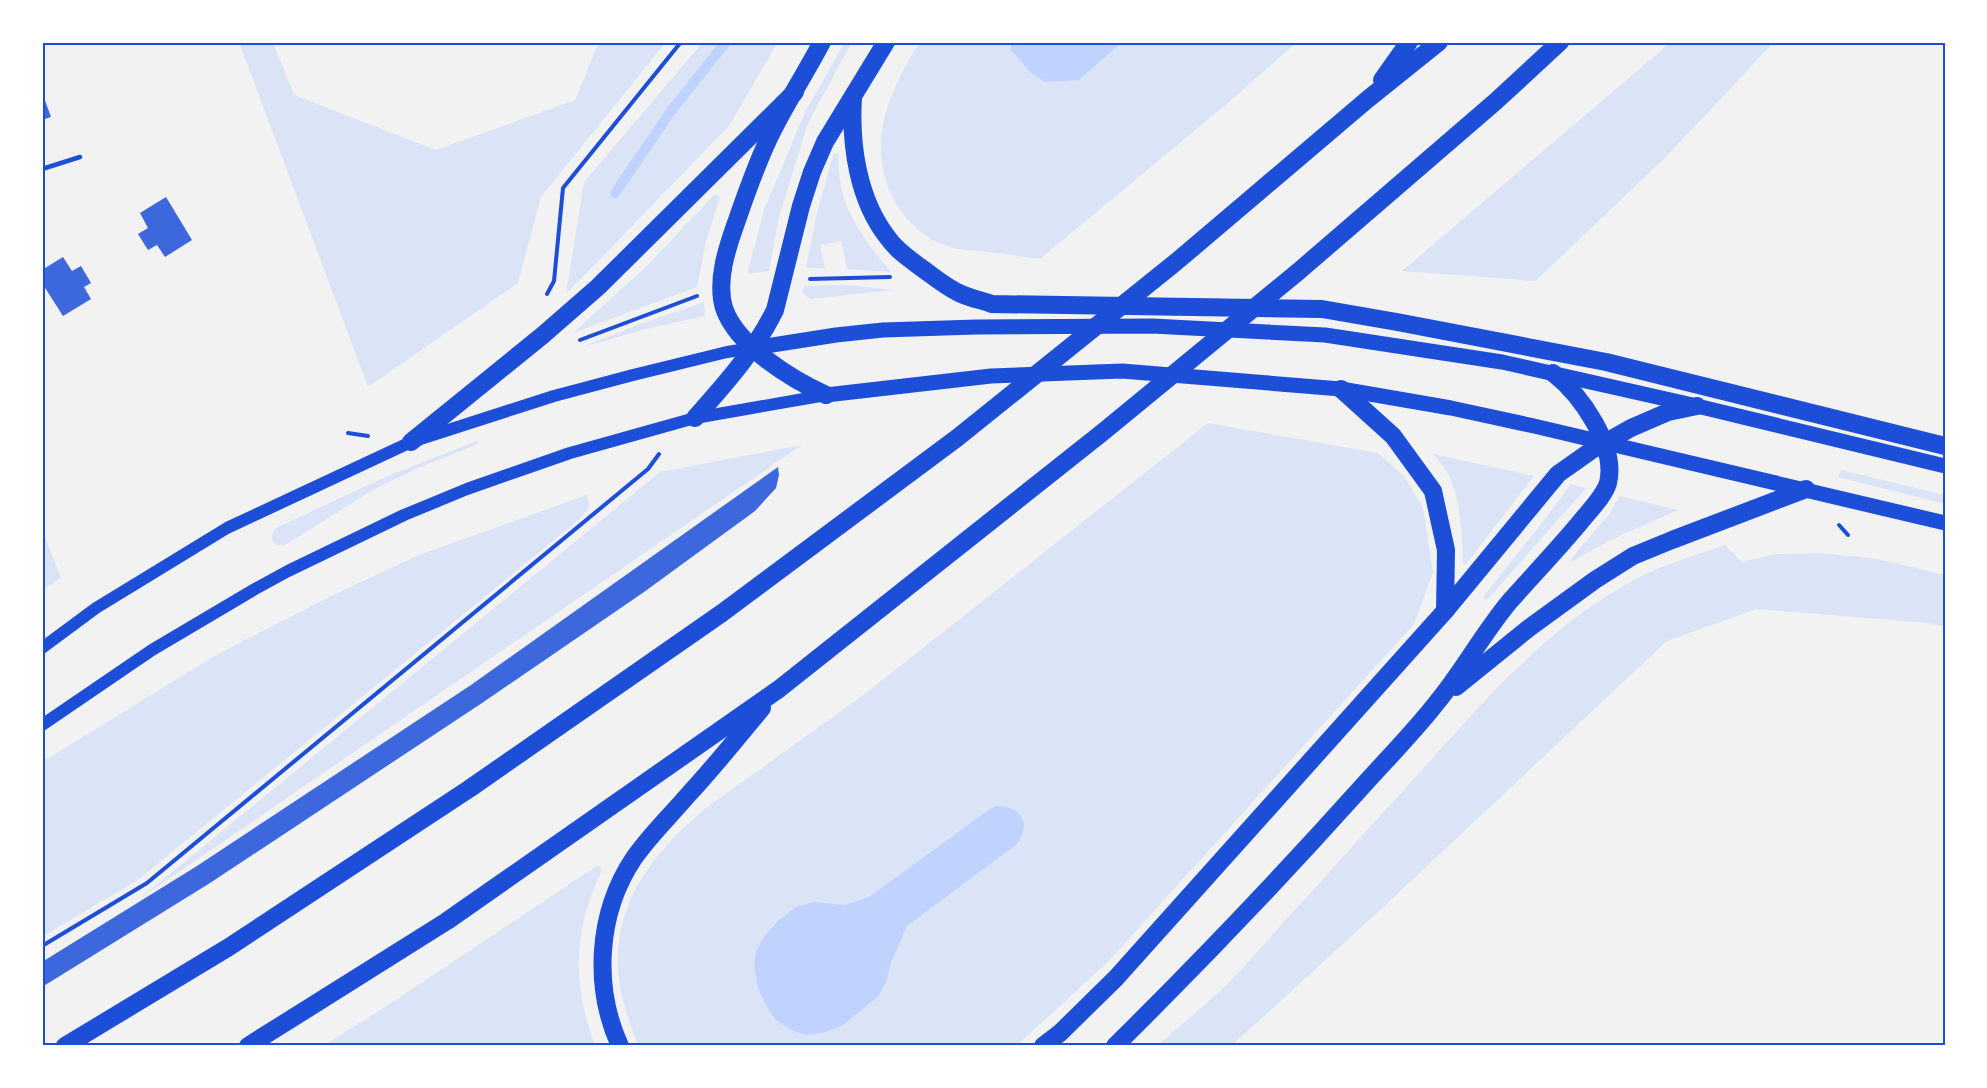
<svg xmlns="http://www.w3.org/2000/svg" width="1987" height="1088" font-family="'Exo 2',sans-serif">
	<rect width="100%" height="100%" fill="#f2f2f2"/>
	<g fill="#dbe4f7" fill-rule="evenodd">
		<path d="M239,42H273L294,95L436,150L575,100L599,42H666L541,197L518,283L368,387Z"/>
		<path d="M703,42H778L729,126L566,294L584,182Z"/>
		<path d="M845,42H852L808,123L779,217L769,271L747,274L764,210L805,112Z"/>
		<path d="M920,42H1297L1229,102L1040,259C1019,256 998,253 976,251C969,250 961,250 954,248C908,237 879,189 881,144C881,111 902,69 920,42Z"/>
		<path d="M1671,42H1774L1663,160L1535,281L1402,271Z"/>
		<path d="M834,153L838,154C839,165 839,176 841,187C848,220 870,247 891,272L847,269L841,241L820,245L825,269L806,267L818,209Z"/>
		<path d="M715,194L720,197L706,242L697,287L573,333L648,265Z"/>
		<path d="M850,285L893,290L810,299L802,292L804,286Z"/>
		<path d="M704,302L705,316L642,330L580,348L637,325Z"/>
		<path d="M1208,423L1378,453L1404,476L1423,508L1433,572L1414,624L1107,963L1016,1046H639C593,945 625,876 706,808L862,696ZM1016,845L907,926L891,964L886,982L878,997L865,1008L841,1026L823,1033L806,1035L791,1030L756,951L765,935L779,920L831,904L844,905L869,897L881,890Z"/>
		<path d="M477,441L478,444L418,468L373,490L285,545C272,548 268,537 276,528L385,477Z"/>
		<path d="M802,445L138,900L660,472Z"/>
		<path d="M1433,454L1534,476L1466,564H1463C1462,537 1461,498 1448,474C1444,467 1438,460 1433,454Z"/>
		<path d="M1841,470L1945,495V504L1838,477Z"/>
		<path d="M1571,484L1586,488L1487,600L1483,597L1541,524Z"/>
		<path d="M587,495L589,506L581,518L139,879L42,937V762L216,655L329,597L419,555Z"/>
		<path d="M1620,496L1678,510L1610,540L1574,561L1570,560L1610,513Z"/>
		<path d="M42,529L61,578L42,590Z"/>
		<path d="M1725,545L1742,562L1776,554L1821,553L1877,559L1945,575V627L1928,623L1756,609L1667,641L1378,912L1231,1046H1157L1228,984L1486,699C1528,656 1571,616 1623,586C1655,567 1690,557 1725,545Z"/>
		<path d="M598,865L602,870C573,931 572,982 595,1046H323L382,1009Z"/>
	</g>
	<g fill="#bfd3fe">
		<path d="M1011,42H1122L1079,80L1045,82L1030,72L1011,50Z"/>
		<path d="M997,806C1022,806 1032,826 1016,845L907,926L891,963L886,982L878,997L842,1026L823,1033L806,1035L791,1030L775,1019L766,1005L758,988L754,966L756,951L765,935L779,920L796,907L814,902L844,905L869,897L990,809Z"/>
	</g>
	<g fill="none" stroke-linecap="round" stroke-linejoin="round">
		<path stroke="#bfd3fe" stroke-width="10" d="M615,193L671,111L726,42"/>
	</g>
	<g fill="#3d67dc">
		<path d="M42,92L51,117L42,120Z"/>
		<path d="M166,197L192,240L165,257L157,245L148,250L138,234L148,228L140,213Z"/>
		<path d="M63,257L72,271L81,266L91,283L84,287L91,299L63,316L42,283V270Z"/>
		<path d="M778,467L779,475L776,488L755,511L644,592L482,703L210,883L42,987V962L197,866L471,685Z"/>
	</g>
	<g fill="none" stroke-linecap="round" stroke-linejoin="round">
		<g stroke="#1d4ed8" stroke-width="4">
			<path d="M810,279L890,277"/>
			<path d="M547,294L554,281L563,188L681,42"/>
			<path d="M580,340L697,296"/>
			<path d="M348,433L368,436"/>
			<path d="M1839,525L1848,535"/>
			<path d="M42,946L147,883L648,469L659,454"/>
		</g>
		<path stroke="#1d4ed8" stroke-width="4.5" d="M42,169L80,157"/>
		<g stroke="#1d4ed8" stroke-width="12">
			<path d="M42,648L96,608L227,528L411,442L554,396L633,375L727,352L753,348"/>
			<path d="M42,725L152,650L255,589L288,571L404,515L467,489L570,453L695,418L826,395"/>
		</g>
		<g stroke="#1d4ed8" stroke-width="15">
			<path d="M753,348L836,335L883,330L976,327L1152,326L1325,335L1502,362L1697,406L1945,466"/>
			<path d="M826,395L991,376L1122,371L1341,389L1451,408L1534,426L1945,523"/>
		</g>
		<g stroke="#1d4ed8" stroke-width="18">
			<path d="M822,42C805,74 785,105 769,138C756,165 746,194 736,223C727,248 716,281 724,308C737,346 791,379 826,395"/>
			<path d="M1382,80L1409,42"/>
			<path d="M853,97C850,145 858,200 888,238C897,251 911,260 923,269C934,277 945,286 957,292C968,298 981,300 992,304L1322,309L1397,322L1606,362L1945,446"/>
			<path d="M1341,389L1393,436L1433,491L1446,550L1445,611"/>
			<path d="M695,418C725,384 755,351 775,310L801,206L812,172L825,142L886,42"/>
			<path d="M411,442L543,335L598,287L795,92"/>
			<path d="M1456,687L1529,628L1595,580L1633,556L1672,540L1806,489"/>
			<path d="M65,1046L229,947L469,789L722,613L957,438L1176,262L1368,99L1439,42"/>
			<path d="M248,1046L447,921L779,689L1103,432L1299,271L1495,102L1560,42"/>
			<path d="M620,1046C593,987 597,913 634,858C650,835 670,816 688,795C714,767 738,737 762,708"/>
			<path d="M1043,1046L1060,1033L1116,978L1445,611L1558,474L1592,450L1631,428L1668,412L1697,406"/>
			<path d="M1115,1046C1199,963 1281,877 1360,789C1386,760 1414,732 1438,701C1464,669 1484,632 1510,601C1534,574 1559,548 1582,520C1591,509 1604,496 1608,483C1617,446 1581,395 1553,373"/>
		</g>
	</g>
	<rect width="1987" height="1088" fill="none" stroke="#ffffff" stroke-width="87"/>
	<rect x="44" y="44" width="1900" height="1000" fill="none" stroke="#1d4ed8" stroke-width="2"/>
</svg>
